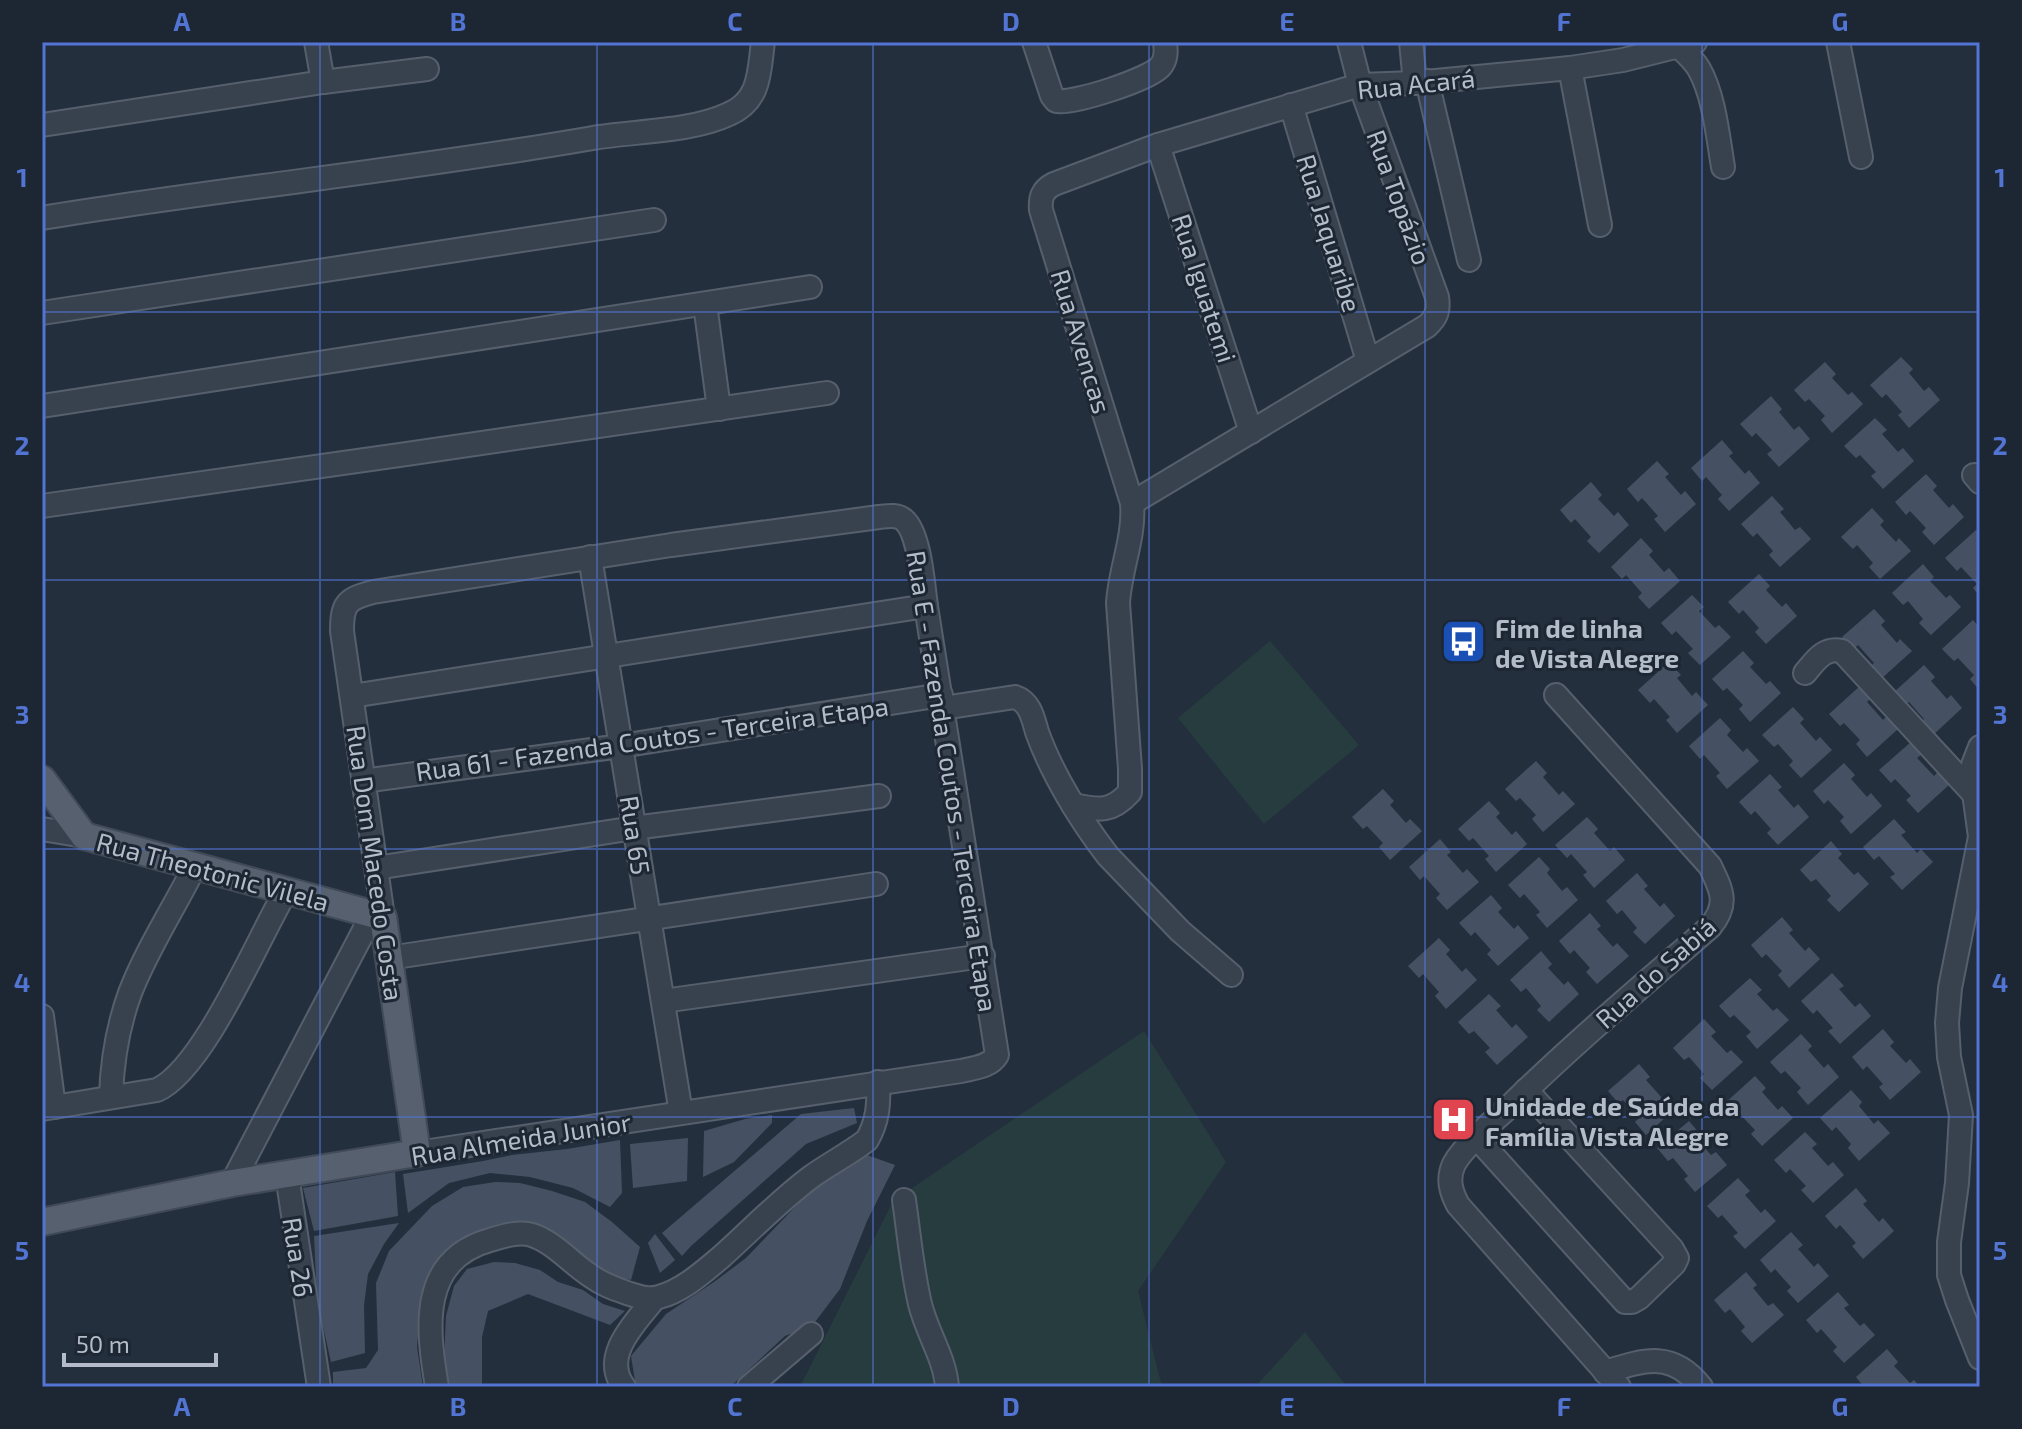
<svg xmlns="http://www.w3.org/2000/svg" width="2022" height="1429" font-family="'Exo 2',sans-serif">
	<rect width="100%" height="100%" fill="#242f3e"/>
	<g fill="#263c3f">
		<path d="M1270,641L1359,745L1264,824L1178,718Z"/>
		<path d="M1144,1031L1226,1162L1138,1291L1162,1387H800L893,1201Z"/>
		<path d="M1305,1332L1347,1387H1255Z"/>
	</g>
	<g fill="#455162">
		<path d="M1901,357L1913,369L1909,373L1924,391L1929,387L1940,400L1909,428L1898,415L1902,412L1886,394L1882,398L1870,385Z"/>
		<path d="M1825,362L1836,374L1832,378L1848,395L1852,392L1863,404L1832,433L1821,420L1825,416L1809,399L1805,402L1794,390Z"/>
		<path d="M1771,396L1782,409L1779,412L1794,430L1799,426L1810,439L1779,467L1767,454L1772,450L1756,433L1752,437L1740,424Z"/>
		<path d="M1875,418L1887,430L1882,434L1898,452L1903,448L1914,461L1883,489L1871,476L1876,472L1860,455L1856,458L1844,446Z"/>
		<path d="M1722,440L1733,453L1729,456L1745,474L1749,470L1760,483L1729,511L1718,499L1722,495L1706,477L1702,481L1691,468Z"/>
		<path d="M1657,461L1669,474L1665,477L1681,495L1685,491L1696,504L1665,532L1654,519L1658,516L1642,498L1638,502L1627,489Z"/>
		<path d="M1926,474L1937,486L1933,490L1949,508L1953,504L1964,517L1934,545L1922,532L1926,528L1910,511L1906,515L1895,502Z"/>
		<path d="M1591,482L1602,495L1598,499L1614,516L1618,512L1629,525L1599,553L1587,541L1591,537L1575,519L1571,523L1560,510Z"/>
		<path d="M1772,496L1784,509L1780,512L1795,530L1800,527L1811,539L1780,567L1769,555L1773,551L1757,533L1753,537L1741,524Z"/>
		<path d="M1872,508L1884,521L1880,525L1896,542L1899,538L1911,551L1880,579L1869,567L1873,563L1857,545L1853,549L1841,537Z"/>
		<path d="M1976,530L1980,534V597L1973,588L1977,584L1961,567L1957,571L1945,558Z"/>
		<path d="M1641,538L1653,551L1649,555L1664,572L1669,568L1680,581L1649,609L1638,597L1642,593L1626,575L1622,579L1611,567Z"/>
		<path d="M1923,564L1934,577L1930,581L1946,598L1950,595L1961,607L1931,635L1919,623L1923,619L1908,601L1903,605L1892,593Z"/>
		<path d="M1759,574L1770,586L1766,590L1782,607L1786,603L1797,616L1766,644L1755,632L1759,628L1743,610L1739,614L1728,602Z"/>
		<path d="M1692,595L1704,607L1699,611L1715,628L1719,625L1731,637L1700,665L1688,653L1693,649L1676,631L1672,635L1661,623Z"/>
		<path d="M1874,609L1885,621L1881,625L1897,643L1900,639L1912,651L1881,679L1870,667L1874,663L1858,645L1854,649L1842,637Z"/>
		<path d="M1973,620L1980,628V691L1970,679L1974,675L1958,658L1954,661L1942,649Z"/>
		<path d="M1743,651L1754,663L1750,667L1766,684L1770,681L1781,693L1750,722L1739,709L1743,705L1727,688L1723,691L1712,679Z"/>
		<path d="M1669,662L1681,675L1677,678L1692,696L1696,692L1708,705L1677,733L1666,720L1670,717L1654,699L1650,703L1638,690Z"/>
		<path d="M1924,665L1935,677L1931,681L1947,699L1951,695L1962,708L1932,736L1920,723L1924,719L1909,702L1904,705L1893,693Z"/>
		<path d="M1860,686L1871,698L1867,702L1883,720L1887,716L1898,729L1867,757L1856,744L1860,740L1844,723L1840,726L1829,714Z"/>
		<path d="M1793,707L1804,719L1800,723L1816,741L1820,737L1832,750L1801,778L1789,765L1793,761L1778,744L1774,747L1762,735Z"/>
		<path d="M1720,718L1731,730L1727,735L1743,752L1747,748L1759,761L1727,789L1716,776L1720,773L1704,755L1700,759L1689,746Z"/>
		<path d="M1911,742L1922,754L1917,758L1934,776L1938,772L1949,785L1918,813L1906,800L1911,796L1895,779L1891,783L1879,770Z"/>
		<path d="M1536,761L1547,773L1543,777L1559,795L1563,791L1575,804L1543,832L1532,819L1536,815L1520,798L1516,801L1505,789Z"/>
		<path d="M1844,763L1855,775L1851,779L1867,797L1871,793L1882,806L1851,834L1840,821L1844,817L1828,800L1824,804L1813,791Z"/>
		<path d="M1770,774L1782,787L1778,790L1794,808L1798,804L1809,817L1778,845L1767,833L1771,829L1755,811L1751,815L1739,802Z"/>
		<path d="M1383,789L1394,801L1390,805L1406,823L1410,819L1422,831L1390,860L1379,847L1383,843L1367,826L1363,829L1352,817Z"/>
		<path d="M1489,801L1500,813L1496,817L1512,835L1516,831L1527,844L1496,872L1485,859L1489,856L1473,838L1469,841L1458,829Z"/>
		<path d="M1587,817L1598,829L1594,833L1610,851L1614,847L1625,860L1594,888L1583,875L1587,872L1571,854L1567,858L1555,845Z"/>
		<path d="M1894,819L1906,832L1901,835L1917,853L1921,849L1933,862L1902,890L1890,877L1895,874L1879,856L1874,860L1863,847Z"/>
		<path d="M1440,839L1451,852L1447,855L1463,873L1467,869L1479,882L1447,910L1436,898L1440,894L1424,876L1420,880L1409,867Z"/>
		<path d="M1831,841L1842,854L1838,858L1854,875L1858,872L1869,884L1839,912L1827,900L1831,896L1816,879L1811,882L1800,870Z"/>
		<path d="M1539,857L1550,869L1547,873L1562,891L1567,887L1578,900L1547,928L1536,915L1540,912L1524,894L1520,898L1508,885Z"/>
		<path d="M1637,873L1648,886L1644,889L1660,907L1664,903L1675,916L1645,944L1633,932L1637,928L1622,910L1617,914L1606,901Z"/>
		<path d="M1491,895L1502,908L1498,912L1514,929L1518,925L1529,938L1498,966L1487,954L1491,950L1475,932L1471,936L1459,923Z"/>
		<path d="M1590,913L1601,926L1597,929L1613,947L1617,943L1629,956L1597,984L1586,972L1590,968L1574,950L1570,954L1559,941Z"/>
		<path d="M1782,917L1793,930L1789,933L1805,951L1809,947L1820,959L1789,988L1778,975L1782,971L1766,954L1762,958L1751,945Z"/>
		<path d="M1439,938L1450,950L1446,954L1462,972L1466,968L1477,980L1446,1009L1435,996L1439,992L1423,974L1419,978L1408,966Z"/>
		<path d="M1541,951L1552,964L1548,968L1564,985L1568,981L1579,994L1549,1022L1537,1010L1541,1006L1526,988L1521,992L1510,980Z"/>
		<path d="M1832,973L1844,986L1839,989L1855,1007L1860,1003L1871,1016L1840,1044L1828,1031L1833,1028L1817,1010L1813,1014L1801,1001Z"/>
		<path d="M1750,978L1762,990L1757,994L1773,1011L1777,1008L1789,1020L1757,1049L1746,1036L1751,1032L1734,1015L1730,1018L1719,1006Z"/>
		<path d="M1489,994L1501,1006L1496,1010L1512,1028L1516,1024L1528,1037L1497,1065L1485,1052L1490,1048L1474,1031L1469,1034L1458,1022Z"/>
		<path d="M1704,1019L1716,1032L1711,1036L1727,1053L1731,1050L1743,1062L1712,1090L1700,1078L1704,1074L1689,1057L1684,1060L1673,1048Z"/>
		<path d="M1883,1029L1894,1042L1890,1046L1906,1063L1910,1059L1921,1072L1890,1100L1879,1087L1883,1084L1867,1066L1863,1070L1852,1057Z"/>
		<path d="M1801,1034L1812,1046L1808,1050L1824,1068L1828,1064L1839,1077L1808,1105L1797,1092L1801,1088L1785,1071L1781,1074L1770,1062Z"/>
		<path d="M1639,1064L1650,1077L1646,1080L1662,1098L1666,1095L1677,1107L1646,1135L1635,1122L1639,1118L1623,1100L1619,1104L1608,1091Z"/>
		<path d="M1755,1076L1766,1088L1762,1092L1778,1110L1782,1106L1793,1118L1762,1146L1751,1134L1755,1130L1739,1113L1735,1116L1724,1104Z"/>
		<path d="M1851,1090L1862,1102L1859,1106L1874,1124L1878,1120L1890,1133L1859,1161L1848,1148L1851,1144L1836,1127L1832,1131L1820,1118Z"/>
		<path d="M854,1108L857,1123L806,1144L691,1246L682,1256L662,1233L801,1114Z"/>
		<path d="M772,1115V1123L734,1162L703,1177L704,1131L745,1119Z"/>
		<path d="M1689,1121L1700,1134L1696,1138L1711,1155L1716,1152L1727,1165L1695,1192L1684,1179L1688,1176L1673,1158L1668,1161L1657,1148Z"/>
		<path d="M1805,1132L1817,1144L1812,1148L1828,1166L1833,1162L1844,1175L1813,1203L1801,1190L1806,1186L1790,1169L1786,1173L1774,1160Z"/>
		<path d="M688,1138L687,1181L633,1188L630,1144Z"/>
		<path d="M620,1140L622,1193L610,1207L573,1188L530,1177L490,1173L449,1183L408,1213L403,1174L483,1161L512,1155L567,1149Z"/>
		<path d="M867,1155L895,1165L867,1221L840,1289L812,1326L785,1336L730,1387H636L631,1356L666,1314L714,1282L746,1258L820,1181Z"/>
		<path d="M395,1172L398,1216L314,1231L303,1188Z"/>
		<path d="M1738,1178L1750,1191L1745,1195L1761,1213L1765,1209L1776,1221L1745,1249L1733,1236L1738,1233L1722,1215L1718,1218L1707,1206Z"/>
		<path d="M495,1182L520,1183L552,1191L585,1202L612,1222L640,1247L631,1280L596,1274L555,1238L465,1242L436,1262L421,1299L417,1347L423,1387H333V1372L366,1368L378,1350L376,1283L389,1251L432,1206L463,1187Z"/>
		<path d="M1856,1188L1867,1201L1863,1204L1879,1222L1883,1218L1894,1231L1863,1259L1852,1246L1856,1243L1840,1225L1836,1229L1825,1216Z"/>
		<path d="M399,1223L384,1244L368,1274L364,1305L365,1353L331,1362L317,1299L314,1236Z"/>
		<path d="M1791,1232L1803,1245L1798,1249L1814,1267L1818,1263L1829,1276L1798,1303L1787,1291L1791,1287L1775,1269L1771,1273L1760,1260Z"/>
		<path d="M655,1234L675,1260L660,1273L648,1243Z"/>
		<path d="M494,1262L515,1263L540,1270L558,1282L583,1290L603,1304L625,1311L610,1325L528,1294L507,1303L488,1311L482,1337V1387H450L444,1361L446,1316L454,1286L467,1269Z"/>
		<path d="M1746,1272L1757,1285L1753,1288L1768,1306L1773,1303L1784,1315L1752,1343L1741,1331L1745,1327L1730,1309L1725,1313L1714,1300Z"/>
		<path d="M1838,1292L1849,1305L1844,1308L1860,1326L1864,1323L1875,1335L1844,1363L1833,1351L1837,1347L1821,1329L1817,1333L1806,1320Z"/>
		<path d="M1887,1349L1898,1362L1894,1366L1910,1383L1914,1380L1920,1387H1864L1856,1377Z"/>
	</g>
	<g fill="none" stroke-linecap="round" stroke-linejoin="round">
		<defs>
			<g id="minor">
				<path d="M316,42L323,82"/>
				<path d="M1034,42L1052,96L1056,101C1074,104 1147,80 1160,67C1167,60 1166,50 1165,42"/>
				<path d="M1411,42L1415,83"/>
				<path d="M1679,42L1678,46C1686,53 1694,60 1699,69C1714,95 1718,137 1723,167"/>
				<path d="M1838,42L1861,157"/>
				<path d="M1570,68L1600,225"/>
				<path d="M1427,81L1469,260"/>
				<path d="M1291,105L1368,361"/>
				<path d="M42,125L323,82L427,69"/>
				<path d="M1158,145L1251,432"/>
				<path d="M42,218C225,188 410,170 593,138C634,131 691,132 729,114C761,100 759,71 763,42"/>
				<path d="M705,304L719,409"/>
				<path d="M42,313L654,220"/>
				<path d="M42,406L810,287"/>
				<path d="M1974,475L1980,482"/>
				<path d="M1132,503L1427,326C1437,317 1439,310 1437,297L1360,85L1349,42"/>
				<path d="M42,506C304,469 565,431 827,393"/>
				<path d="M590,557L681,1113"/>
				<path d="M1805,673C1816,660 1824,647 1842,651L1973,793"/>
				<path d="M1556,695L1710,866C1722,891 1729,904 1710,927C1642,986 1573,1044 1509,1107C1493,1121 1464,1146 1454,1164C1447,1179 1451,1192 1458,1205L1619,1387"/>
				<path d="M352,696L926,606"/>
				<path d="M943,708L1015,697C1030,702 1033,718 1037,732C1052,774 1081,821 1108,856L1180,931L1231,975"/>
				<path d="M1980,747L1973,765L1972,778L1980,837L1950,988L1947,1023L1949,1057L1961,1115L1957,1183L1949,1242V1275L1957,1300L1980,1358"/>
				<path d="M363,781L621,746L941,695"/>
				<path d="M1073,805C1099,810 1111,813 1130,792V769L1118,603C1120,569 1135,537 1132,503L1041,210C1040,198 1042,190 1054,184L1158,145L1360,85L1415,83L1570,68L1623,60L1695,42"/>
				<path d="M42,829L84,836"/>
				<path d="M376,868L634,828L879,796"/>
				<path d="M383,917L342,631C342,603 347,599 373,592L671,545L879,517C888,516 897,514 904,520C920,534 923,585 926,606L997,1055C990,1067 973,1068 961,1071L417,1153"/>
				<path d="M389,958L876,884"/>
				<path d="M663,1001L983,956"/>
				<path d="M42,1016L54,1107"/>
				<path d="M111,1097C112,1062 118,1026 130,993C147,949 174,908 195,866"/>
				<path d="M42,1109L157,1090C204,1069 258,938 286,891"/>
				<path d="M1477,1138L1625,1302H1632L1639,1298L1674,1264L1677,1258L1672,1249L1526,1090"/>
				<path d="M287,1175L319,1387"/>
				<path d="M232,1183L372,915"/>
				<path d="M904,1200C909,1234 912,1270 920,1304C927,1333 945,1358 947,1387"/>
				<path d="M1605,1372C1644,1360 1672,1350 1701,1387"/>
				<path d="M437,1387C427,1328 419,1260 490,1240C503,1236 519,1231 532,1235C554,1242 572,1264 591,1276C603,1285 616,1289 630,1294C640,1297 648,1300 659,1297C682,1291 702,1273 720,1258C750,1231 779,1201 811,1177C829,1164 849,1154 867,1140C878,1121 879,1104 878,1082"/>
				<path d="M624,1387C600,1356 636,1322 654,1299"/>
				<path d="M749,1387L811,1334"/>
			</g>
			<path id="major" d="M42,779L84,836L383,917L417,1153L232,1183L42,1222"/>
		</defs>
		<use href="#minor" stroke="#565f6c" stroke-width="26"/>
		<use href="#major" stroke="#414a57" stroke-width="30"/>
		<use href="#minor" stroke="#38414e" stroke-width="22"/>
		<use href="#major" stroke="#56606e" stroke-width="26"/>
	</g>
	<path fill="none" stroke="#5274d3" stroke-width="2" stroke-opacity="0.55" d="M320,42V1387M597,42V1387M873,42V1387M1149,42V1387M1425,42V1387M1702,42V1387M42,312H1980M42,580H1980M42,849H1980M42,1117H1980"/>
	<defs>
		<symbol id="bus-square" viewBox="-11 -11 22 22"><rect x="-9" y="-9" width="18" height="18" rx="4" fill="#1a4fb4" stroke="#1d2633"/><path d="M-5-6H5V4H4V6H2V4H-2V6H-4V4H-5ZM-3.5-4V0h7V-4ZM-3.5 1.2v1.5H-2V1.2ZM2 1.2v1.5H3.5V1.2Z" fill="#fff"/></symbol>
		<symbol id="hospital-square" viewBox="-11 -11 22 22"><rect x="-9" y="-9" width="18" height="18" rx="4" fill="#e0444e" stroke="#1d2633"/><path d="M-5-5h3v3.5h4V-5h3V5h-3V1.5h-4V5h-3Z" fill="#fff"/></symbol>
	</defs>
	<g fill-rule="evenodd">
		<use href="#bus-square" x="1438" y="616" width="51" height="51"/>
		<use href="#hospital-square" x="1428" y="1094" width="51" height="51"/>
	</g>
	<g text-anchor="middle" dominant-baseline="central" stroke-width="6" stroke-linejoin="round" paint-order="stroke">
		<g font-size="26" fill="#b4bcc9" stroke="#1d2633">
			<text transform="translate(1416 83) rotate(-6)">Rua Acará</text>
			<text transform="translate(1400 197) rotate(70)">Rua Topázio</text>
			<text transform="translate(1330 233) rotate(73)">Rua Jaquaribe</text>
			<text transform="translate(1205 288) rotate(72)">Rua Iguatemi</text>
			<text transform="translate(1082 341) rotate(73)">Rua Avencas</text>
			<text transform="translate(652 738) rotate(-8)">Rua 61 - Fazenda Coutos - Terceira Etapa</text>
			<text transform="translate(953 781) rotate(81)">Rua E - Fazenda Coutos - Terceira Etapa</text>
			<text transform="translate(636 835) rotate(81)">Rua 65</text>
			<text transform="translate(376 863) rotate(82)">Rua Dom Macedo Costa</text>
			<text transform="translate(213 871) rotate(15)">Rua Theotonic Vilela</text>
			<text transform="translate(1655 972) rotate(-42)">Rua do Sabiá</text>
			<text transform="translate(521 1138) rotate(-9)">Rua Almeida Junior</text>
			<text transform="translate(299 1257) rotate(81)">Rua 26</text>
		</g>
		<g font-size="26" font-weight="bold" fill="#b4bcc9" stroke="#1d2633" text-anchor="start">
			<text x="1495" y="627">Fim de linha<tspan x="1495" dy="30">de Vista Alegre</tspan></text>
			<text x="1485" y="1105">Unidade de Saúde da<tspan x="1485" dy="30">Família Vista Alegre</tspan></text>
		</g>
	</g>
	<rect width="2022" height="1429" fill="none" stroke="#1d2633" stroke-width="88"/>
	<path d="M64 1353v12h152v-12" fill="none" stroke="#b4bcc9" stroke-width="4"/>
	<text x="76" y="1353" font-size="24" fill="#b4bcc9" stroke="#1d2633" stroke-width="6" paint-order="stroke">50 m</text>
	<rect x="44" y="44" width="1934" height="1341" fill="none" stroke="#5274d3" stroke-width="3"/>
	<g font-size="26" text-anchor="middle" font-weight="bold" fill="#5274d3">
		<text x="182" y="31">A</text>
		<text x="458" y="31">B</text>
		<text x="735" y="31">C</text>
		<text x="1011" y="31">D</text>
		<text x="1287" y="31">E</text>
		<text x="1564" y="31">F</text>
		<text x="1840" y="31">G</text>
		<text x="22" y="187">1</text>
		<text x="2000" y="187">1</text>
		<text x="22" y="455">2</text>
		<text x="2000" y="455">2</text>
		<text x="22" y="724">3</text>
		<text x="2000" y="724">3</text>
		<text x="22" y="992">4</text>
		<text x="2000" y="992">4</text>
		<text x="22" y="1260">5</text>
		<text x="2000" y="1260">5</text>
		<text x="182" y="1416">A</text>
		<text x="458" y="1416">B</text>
		<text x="735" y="1416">C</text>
		<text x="1011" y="1416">D</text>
		<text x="1287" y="1416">E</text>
		<text x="1564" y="1416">F</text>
		<text x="1840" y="1416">G</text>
	</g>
</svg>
